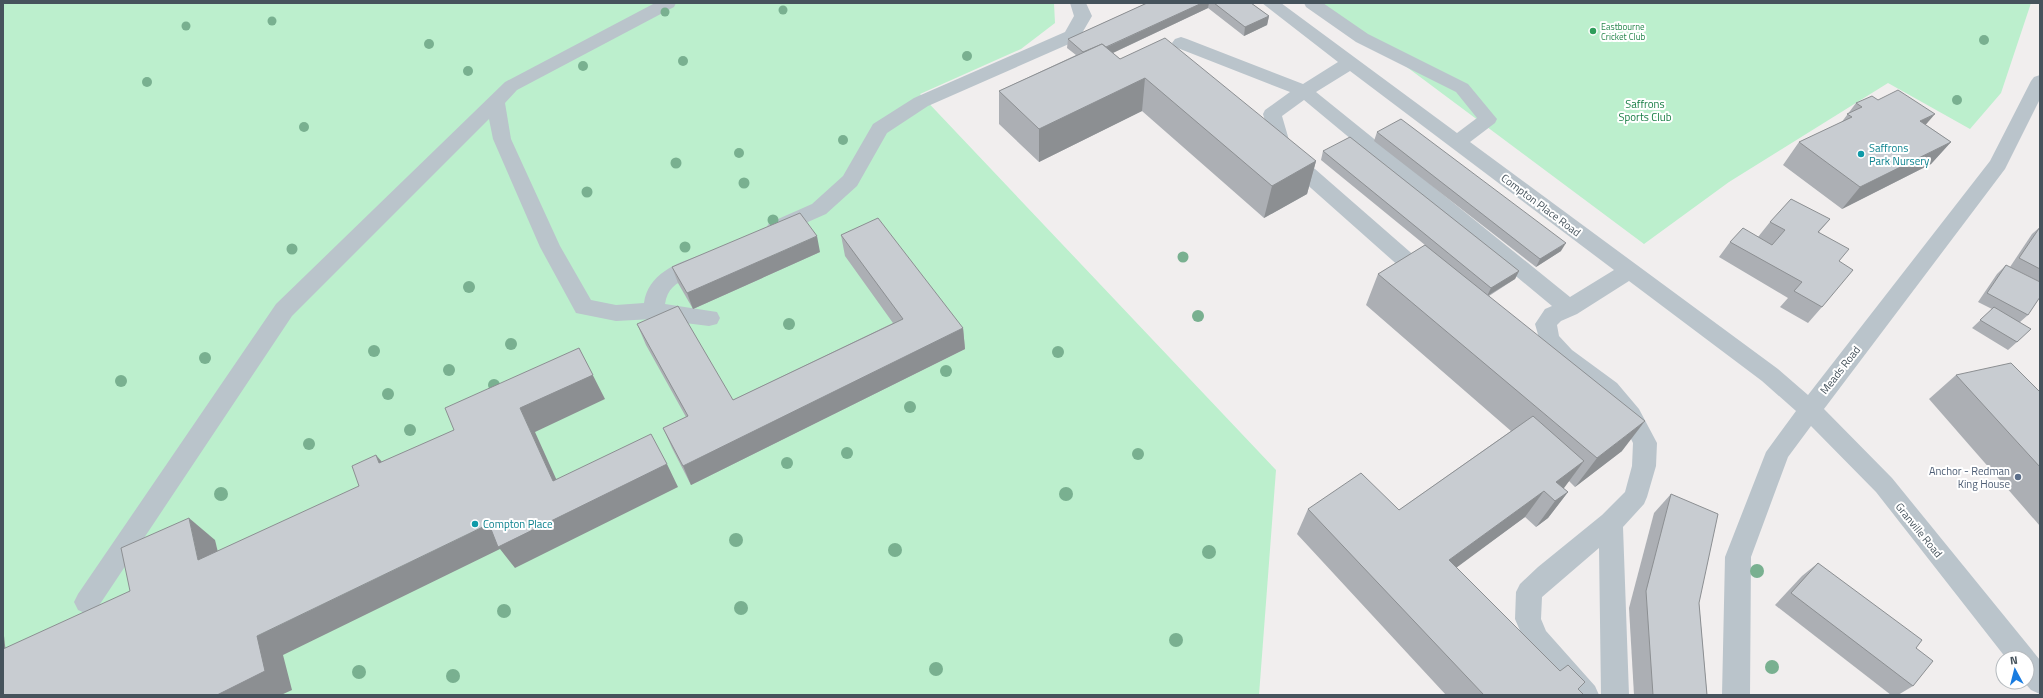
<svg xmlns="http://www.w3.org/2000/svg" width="2043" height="698" font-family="'Titillium Web',sans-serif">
	<rect width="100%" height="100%" fill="#f1eeee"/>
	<g fill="#bcefcd">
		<path d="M3,3H1054L1055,23L1021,49L920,94L1276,470L1259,695H3Z"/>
		<path d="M1321,3H2031L2001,93L1970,129L1888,83L1729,182L1644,244Z"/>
	</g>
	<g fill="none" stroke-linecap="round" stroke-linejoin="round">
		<g fill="#bac4cb" fill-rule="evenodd">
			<path d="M655,3H676L674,7L517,90L505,103L511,139L560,246L591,300L616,305L644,303C648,274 676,263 701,255L708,257L711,263C701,282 670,273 665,304L717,312L720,318L717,324L709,326L653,319L616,321L576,313L540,247L493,139L489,119L292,316L96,610L87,614L78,610L74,602L78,594L276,304L505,82Z"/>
			<path d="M1070,3H1086L1092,16L1078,40L928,106L887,133L857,186L826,214L783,233L776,235L769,233L766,228L769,223L812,204L843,176L873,124L914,98L1065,32L1074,16Z"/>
			<path d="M1262,3H1281L1457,133L1477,118L1456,92L1356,42L1306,7L1304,3H1323L1368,34L1468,84L1497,119L1495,123L1470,142L1778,369L1808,395L1990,161L2031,81L2034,77L2040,75V99L2005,169L1824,409L1892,478L2040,660V694L2031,690L2024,682H2027V658H2006L1876,492L1811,426L1788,457L1751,557L1750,695H1722L1725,557L1766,452L1796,411L1762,381L1629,281L1577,314L1561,321L1557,325L1559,336L1572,350L1617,383L1639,409L1657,443L1656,466L1647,497L1644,504L1623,527L1629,695H1601L1599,548L1542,597L1541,619L1546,631L1595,686L1599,695H1567L1528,649L1515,619L1516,592L1520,584L1538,567L1602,515L1625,492L1632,466L1633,443L1623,423L1601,397L1556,362L1541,345L1535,324L1545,309L1552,306L1304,100L1282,116L1289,140L1299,155L1433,272L1436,278L1433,284L1426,286L1419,284L1285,165L1271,141L1263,114L1265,110L1290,92L1175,47L1172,43L1175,39L1181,37L1187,39L1303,84L1338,62ZM1350,71L1614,270L1570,297L1316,92Z"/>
		</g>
	</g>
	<g fill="#79b090">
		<circle cx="783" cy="10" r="4.5"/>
		<circle cx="665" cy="12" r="4.5"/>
		<circle cx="272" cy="21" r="4.5"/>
		<circle cx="186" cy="26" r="4.5"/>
		<circle cx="1984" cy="40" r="5"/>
		<circle cx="429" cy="44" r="5"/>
		<circle cx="967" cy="56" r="5"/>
		<circle cx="683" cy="61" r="5"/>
		<circle cx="583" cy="66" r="5"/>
		<circle cx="468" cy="71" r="5"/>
		<circle cx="147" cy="82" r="5"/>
		<circle cx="1957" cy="100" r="5"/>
		<circle cx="304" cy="127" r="5"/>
		<circle cx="843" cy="140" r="5"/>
		<circle cx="739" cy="153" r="5"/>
		<circle cx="676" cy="163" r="5.5"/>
		<circle cx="744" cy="183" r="5.5"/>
		<circle cx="587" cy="192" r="5.5"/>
		<circle cx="773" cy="220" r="5.5"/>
		<circle cx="685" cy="247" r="5.5"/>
		<circle cx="292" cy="249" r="5.5"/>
		<circle cx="1183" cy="257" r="5.5"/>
		<circle cx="469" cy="287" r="6"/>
		<circle cx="1198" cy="316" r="6"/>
		<circle cx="789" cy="324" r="6"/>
		<circle cx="511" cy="344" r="6"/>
		<circle cx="374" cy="351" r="6"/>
		<circle cx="1058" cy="352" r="6"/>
		<circle cx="205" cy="358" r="6"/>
		<circle cx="449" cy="370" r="6"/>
		<circle cx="946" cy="371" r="6"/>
		<circle cx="121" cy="381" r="6"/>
		<circle cx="494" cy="385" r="6"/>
		<circle cx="388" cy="394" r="6"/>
		<circle cx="910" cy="407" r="6"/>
		<circle cx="410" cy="430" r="6"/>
		<circle cx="309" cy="444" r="6"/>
		<circle cx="847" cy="453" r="6"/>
		<circle cx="1138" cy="454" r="6"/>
		<circle cx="787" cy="463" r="6"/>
		<circle cx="221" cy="494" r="7"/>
		<circle cx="1066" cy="494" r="7"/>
		<circle cx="736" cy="540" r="7"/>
		<circle cx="895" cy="550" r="7"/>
		<circle cx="1209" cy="552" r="7"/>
		<circle cx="1757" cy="571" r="7"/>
		<circle cx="741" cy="608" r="7"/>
		<circle cx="504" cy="611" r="7"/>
		<circle cx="1176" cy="640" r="7"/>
		<circle cx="1772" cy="667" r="7"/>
		<circle cx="936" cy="669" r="7"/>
		<circle cx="359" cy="672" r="7"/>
		<circle cx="453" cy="676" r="7"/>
	</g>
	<g fill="#acafb4">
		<path d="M1147,3H1251L1269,16L1267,25L1244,36L1208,8L1113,53L1120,59L1316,161L1307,194L1264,218L1142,111L1039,162L999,124V91L1076,55L1067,48L1068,39Z"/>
		<path d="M1878,100L1926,125L1951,142L1931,164L1842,209L1783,165L1799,142L1841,123L1856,103Z"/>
		<path d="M1377,132L1561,251L1536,267L1374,141Z"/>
		<path d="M1323,151L1519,271L1515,279L1489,296L1622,451L1575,487L1569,481L1563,488L1568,492L1548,518L1536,527L1525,517L1456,567L1584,695H1446L1297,534L1308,509L1399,510L1511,431L1366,305L1378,274L1425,245L1321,160Z"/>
		<path d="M1830,219L1819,232L1839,261L1822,307L1808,323L1780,307L1788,298L1719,257L1730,242L1758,237L1770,222Z"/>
		<path d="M2040,227V282L2010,267L2032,234Z"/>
		<path d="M841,235L963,328L965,349L691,485L672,448L663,428L686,417L646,345L637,324L733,400L893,323L845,256Z"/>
		<path d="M820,252L693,309L678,283L672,267Z"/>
		<path d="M2006,265L2028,315L2020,322L2017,342L2008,350L1972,328L1992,309L1978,302L1997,274Z"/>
		<path d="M1956,375L2040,392V526L1929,399Z"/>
		<path d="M1671,494L1699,603L1707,695H1634L1629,608L1654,513Z"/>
		<path d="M1818,563L1913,686L1898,695H1891L1775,605L1802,576Z"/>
	</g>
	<g fill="#8c8f92">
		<path d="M1202,3H1209L1208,8L1087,65L1088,56Z"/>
		<path d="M1269,16L1267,25L1244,36L1245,27Z"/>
		<path d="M1145,78L1142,111L1039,162V129Z"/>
		<path d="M1935,114L1916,136L1920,121Z"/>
		<path d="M1951,142L1931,164L1842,209L1860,187Z"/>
		<path d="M1316,161L1307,194L1264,218L1272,186Z"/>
		<path d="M817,236L820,252L693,309L687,293Z"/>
		<path d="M1566,243L1561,251L1536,267L1540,259Z"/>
		<path d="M1519,271L1515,279L1487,296L1491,288Z"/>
		<path d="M963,328L965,349L691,485L683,466Z"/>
		<path d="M579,348L605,399L535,432L567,503L553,481L520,408Z"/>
		<path d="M1645,421L1622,451L1575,487L1597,458Z"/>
		<path d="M376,455L396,478L379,463Z"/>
		<path d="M1584,461L1564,488L1551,497L1556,482Z"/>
		<path d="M667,464L678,487L515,568L500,549L283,655L292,690L281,695H217L257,636L489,524Z"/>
		<path d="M1544,491L1525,517L1433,585L1449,560Z"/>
		<path d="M1568,492L1548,518L1536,527L1555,501Z"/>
		<path d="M189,518L215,540L225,581L198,560Z"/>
		<path d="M3,635L4,636L9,681L3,678Z"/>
	</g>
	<g fill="#c8ccd1" stroke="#8c8f92">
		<path d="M1147,3H1202L1106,47L1102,44L1083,52L1068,39Z"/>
		<path d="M1214,3H1251L1269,16L1245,27Z"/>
		<path d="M1165,38L1316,161L1272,186L1145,78L1039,129L999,91L1102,44L1120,59Z"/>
		<path d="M1898,90L1935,114L1920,121L1951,142L1860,187L1799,142L1852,117L1847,114L1862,107L1856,103L1872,96L1878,100Z"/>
		<path d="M1401,119L1566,243L1540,259L1377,132Z"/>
		<path d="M1350,137L1519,271L1491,288L1323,151Z"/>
		<path d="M1791,199L1830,219L1818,232L1849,249L1839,261L1853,270L1822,307L1794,291L1802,282L1730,242L1743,228L1772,245L1785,230L1770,222Z"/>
		<path d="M800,213L817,236L687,293L672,267Z"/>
		<path d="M878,218L963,328L683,466L663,428L688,416L637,324L678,306L733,400L903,319L841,235Z"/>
		<path d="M2040,227V269L2019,258Z"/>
		<path d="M1425,245L1645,421L1597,458L1378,274Z"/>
		<path d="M2006,265L2040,282V297L2028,315L1987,293Z"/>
		<path d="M1994,307L2031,329L2017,342L1980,320Z"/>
		<path d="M579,348L593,375L520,408L553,481L651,434L667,464L498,547L489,524L257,636L265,671L217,695H3V649L130,591L121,548L189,518L198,560L359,486L352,466L376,455L379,463L454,430L445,408Z"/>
		<path d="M2011,363L2040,392V467L1956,375Z"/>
		<path d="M1533,416L1584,461L1556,482L1568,492L1555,501L1544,491L1449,560L1560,671L1568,665L1585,682L1578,689L1584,695H1484L1308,509L1361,473L1399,510Z"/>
		<path d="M1671,494L1718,514L1699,603L1707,695H1653L1646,591Z"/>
		<path d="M1818,563L1922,640L1916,648L1933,661L1913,686L1791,593Z"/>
	</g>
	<circle fill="#2e9e5b" stroke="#fff" stroke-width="1.5" cx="1593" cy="31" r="4"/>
	<g fill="#0f9aa8" stroke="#fff" stroke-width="1.5">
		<circle cx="1861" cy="154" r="4"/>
		<circle cx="475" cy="524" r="4"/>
	</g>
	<circle fill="#5c6f8a" stroke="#fff" stroke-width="1.5" cx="2018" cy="477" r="4"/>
	<g text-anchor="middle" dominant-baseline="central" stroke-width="4" stroke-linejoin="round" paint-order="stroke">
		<g font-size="9" fill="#27864d" stroke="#fff" text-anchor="start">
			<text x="1601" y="26">Eastbourne<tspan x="1601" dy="10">Cricket Club</tspan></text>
		</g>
		<g font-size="11" fill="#177d44" stroke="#fff">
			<text x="1645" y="104">Saffrons<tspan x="1645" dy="13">Sports Club</tspan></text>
		</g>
		<g font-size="11" fill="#0d838f" stroke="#fff" text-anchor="start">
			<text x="1869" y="148">Saffrons<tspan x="1869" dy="13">Park Nursery</tspan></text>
			<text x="483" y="524">Compton Place</text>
		</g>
		<g font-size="11" fill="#46535c" stroke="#fff">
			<text transform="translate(1541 205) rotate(37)">Compton Place Road</text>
			<text transform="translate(1840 370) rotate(-52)">Meads Road</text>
			<text transform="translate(1919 530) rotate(51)">Granville Road</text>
		</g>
		<g font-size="11" fill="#4e5e75" stroke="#fff" text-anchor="end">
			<text x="2010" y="471">Anchor - Redman<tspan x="2010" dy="13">King House</tspan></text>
		</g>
	</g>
	<rect width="2043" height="698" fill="none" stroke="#46535c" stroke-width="8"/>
	<g transform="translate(2015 670) rotate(353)"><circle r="19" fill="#ffffff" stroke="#b5babe"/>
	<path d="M0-3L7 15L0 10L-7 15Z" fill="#197ce0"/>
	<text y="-6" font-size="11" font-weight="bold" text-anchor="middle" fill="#46535c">N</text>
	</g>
</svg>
